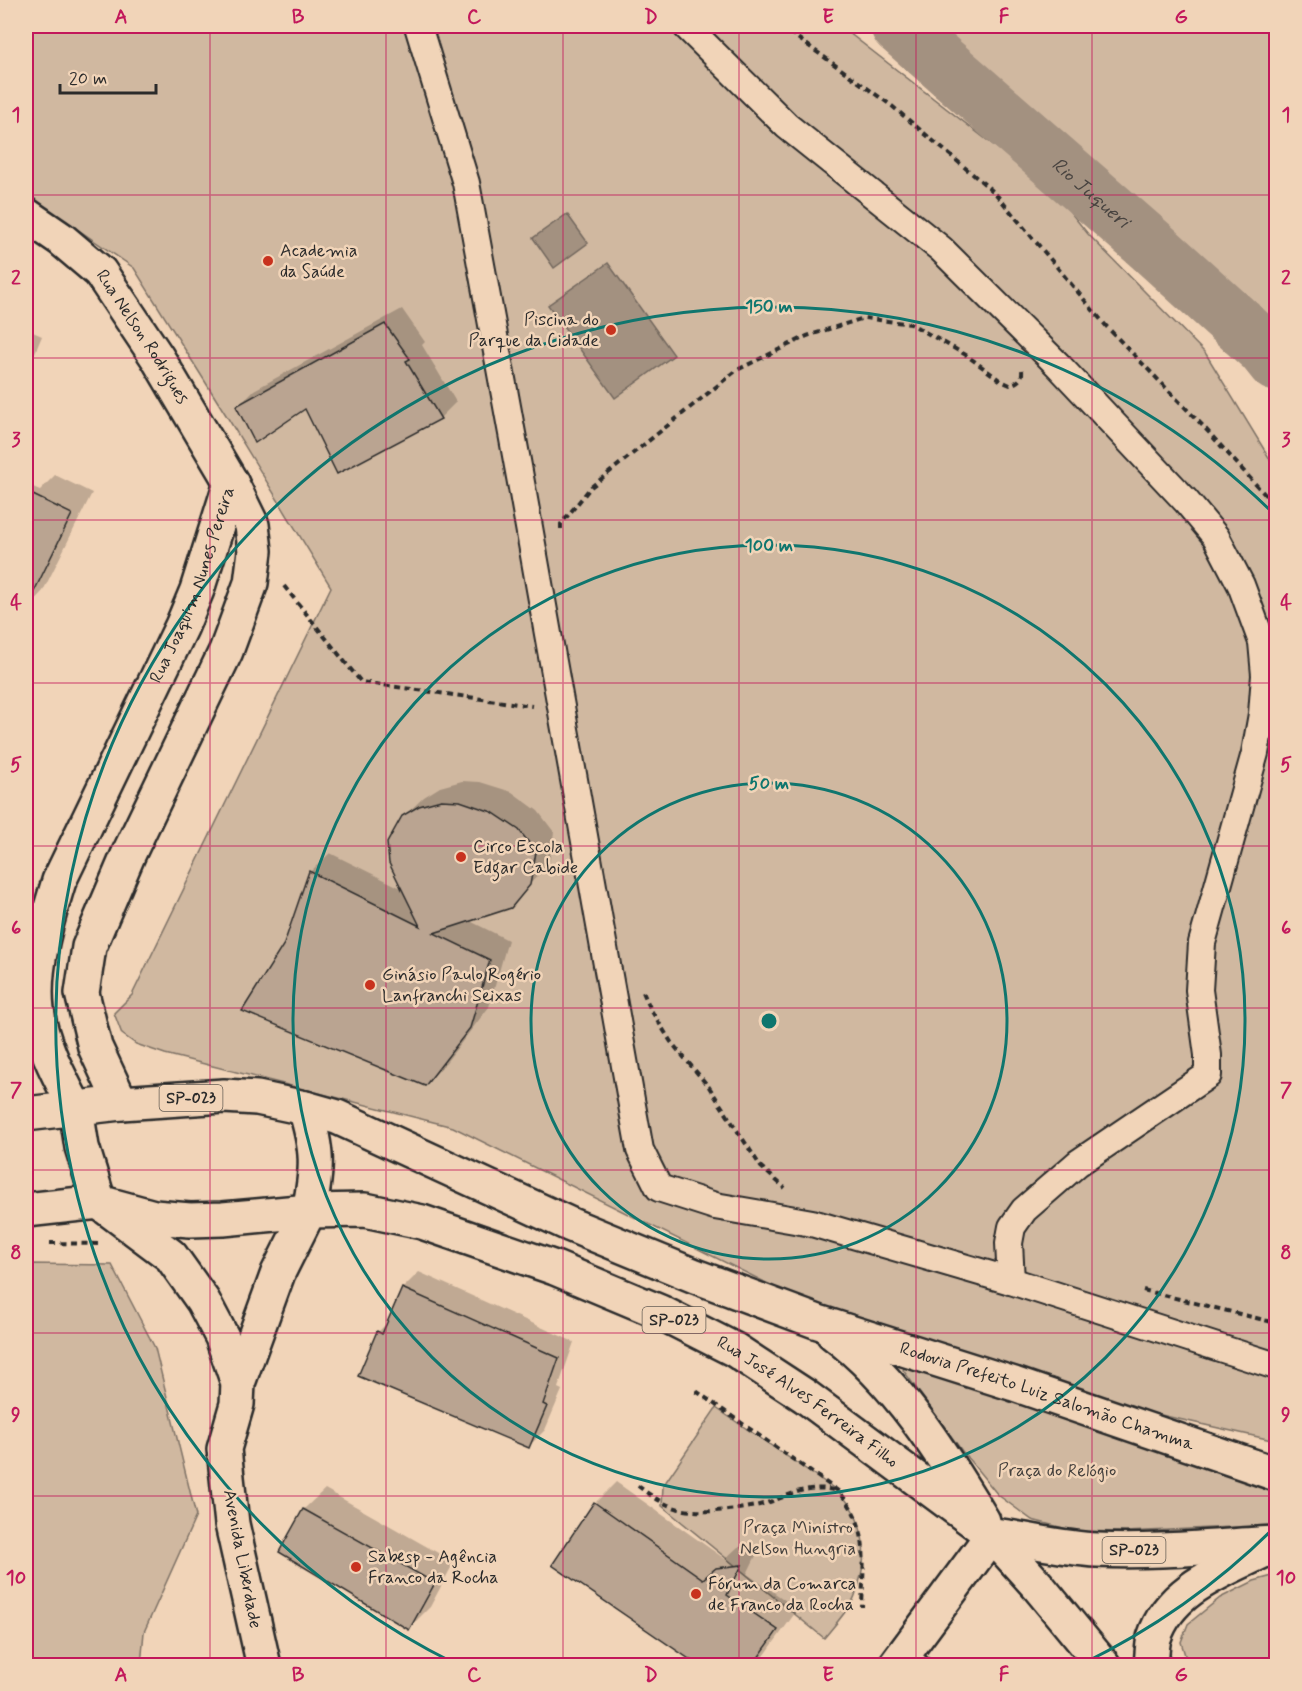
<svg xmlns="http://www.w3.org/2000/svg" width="1302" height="1691" font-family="Mynerve,sans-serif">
	<rect width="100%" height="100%" fill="#f1d4b8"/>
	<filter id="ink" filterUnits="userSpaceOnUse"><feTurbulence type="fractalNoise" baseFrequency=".0167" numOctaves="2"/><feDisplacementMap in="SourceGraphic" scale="12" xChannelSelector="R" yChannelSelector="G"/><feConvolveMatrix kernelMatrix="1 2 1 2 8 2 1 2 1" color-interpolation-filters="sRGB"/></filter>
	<g filter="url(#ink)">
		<g fill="#d0b8a0" stroke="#7e7266" stroke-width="1.5">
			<path d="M26,26H840L1054,192L1088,234L1206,354L1276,469V1441L1046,1389L837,1318L453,1127L165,1054L136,1044L122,1034L114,1013L132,995L331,587L226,415L134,268L26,194Z"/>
			<path d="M913,26H1276V336Z"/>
			<path d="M26,1264L112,1265L155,1348L196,1516L144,1632L141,1665H26Z"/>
			<path d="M906,1365L1276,1488V1525L1125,1532L1075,1531L1032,1520L998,1495L962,1451L903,1370Z"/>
			<path d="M716,1408L838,1491C863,1516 869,1550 859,1583C857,1588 856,1595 853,1600C845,1614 834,1626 824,1638L662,1506L663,1486Z"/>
			<path d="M1276,1575V1665H1188L1181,1642L1188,1624L1220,1598L1254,1581Z"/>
		</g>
		<g fill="#a39180" stroke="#73685e" stroke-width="1.5">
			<path d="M567,214L588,243L554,268L533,238Z"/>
			<path d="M608,263L674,355L615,398L548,305Z"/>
		</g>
		<g fill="#0003">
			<path d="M402,309L425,342L422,345L456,402L440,418L338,471L306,407L238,406L254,390Z"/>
			<path d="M26,329L42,336L26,374Z"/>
			<path d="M55,475L92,493L43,591L26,609V484L40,490Z"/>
			<path d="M462,781L480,782L512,792L538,811L554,832L549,864L524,890H526L510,906L468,920L508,940L489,1007L444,1065L425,1085L285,945L310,872L330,853L403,889V817L424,797L440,787Z"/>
			<path d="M419,1272L574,1342L558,1388L562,1390L545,1430L529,1446L378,1332L388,1322L403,1288Z"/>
			<path d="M616,1482L725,1559L738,1547L761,1545L747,1574L798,1609L757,1666H700L554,1565L595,1503Z"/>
			<path d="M325,1489L454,1562L430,1607L409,1628L281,1551L304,1509Z"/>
		</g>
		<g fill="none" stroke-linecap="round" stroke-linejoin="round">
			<path stroke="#a39180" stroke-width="57" id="s1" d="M899,26L1148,243L1264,348L1276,363"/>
		</g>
		<g fill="#baa491" stroke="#2b2b2b" stroke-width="1.5">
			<path d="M385,324L410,359L406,361L441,419L337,474L305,409L255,443L236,406Z"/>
			<path d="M33,495L72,514L26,608V509Z"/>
			<path d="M441,800L460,801L492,812L519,830L536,852L530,885L511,908L434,933L490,960L470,1028L425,1086L242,1011L284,944L309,871L420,926L389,863L387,843L402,816L419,806Z"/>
			<path d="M402,1288L559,1358L543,1404L547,1406L529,1448L358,1376L377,1331L382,1334Z"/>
			<path d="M594,1502L703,1579L716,1568L742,1565L727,1595L778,1630L753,1665H698L552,1565Z"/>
			<path d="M303,1509L435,1583L409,1630L279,1552Z"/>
		</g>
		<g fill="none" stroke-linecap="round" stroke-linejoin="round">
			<defs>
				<path id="service" d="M906,1651L923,1666"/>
				<g id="pedestrian">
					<path d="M418,26L466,183L522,488L640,1150L659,1188L715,1206L812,1223L1011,1281L1276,1366"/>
					<path d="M686,26L787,126L941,249L1058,365L1186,501L1216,537L1241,585L1262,642L1265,675L1262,714L1255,753L1202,943L1199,990L1208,1055V1075L1078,1163L1024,1210L1012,1227L1009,1243L1011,1281"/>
				</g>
				<g id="minor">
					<path id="s2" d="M26,215L61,239L100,272L157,357L231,482L252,525L255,551L251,583L226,651L129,853L89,947L82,993L95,1047L121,1103"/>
					<path id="s3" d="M76,1109C60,1078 41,1044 37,1009C32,968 47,920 59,881L182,626L197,590L231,482"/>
					<path d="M895,1666L992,1535"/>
				</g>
				<g id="tertiary">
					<path d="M99,1202L171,1256L203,1301L222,1337L238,1383"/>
					<path d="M264,1666L232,1524L224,1449L237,1404L238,1383L278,1273L309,1211"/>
				</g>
				<path id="secondary" d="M992,1535L1038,1586L1104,1666"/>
				<g id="primary">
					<path d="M26,965L46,922"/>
					<path d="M305,1108C318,1151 318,1167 309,1211"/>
					<path d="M76,1109L82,1147L99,1202"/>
					<path id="s4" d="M26,1114L121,1103L224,1096L257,1098L305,1108L337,1117L571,1225L695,1276L818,1322L1014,1384L1276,1474"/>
					<path id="s5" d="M26,1210L99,1202L154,1217L190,1220L223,1219L309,1211L365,1210L422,1222L555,1268L660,1312L735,1350L805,1396L992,1535"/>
					<path d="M833,1333C897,1381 942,1453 983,1521"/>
					<path d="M992,1535C1027,1539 1061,1548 1097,1550C1156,1553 1217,1546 1276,1543"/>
					<path d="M1151,1666C1152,1657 1152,1646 1154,1638C1170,1587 1226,1570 1269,1548"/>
				</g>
			</defs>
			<use href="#service" stroke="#2b2b2b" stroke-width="21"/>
			<use href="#pedestrian" stroke="#2b2b2b" stroke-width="30"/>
			<use href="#minor" stroke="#2b2b2b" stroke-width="38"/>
			<use href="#tertiary" stroke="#2b2b2b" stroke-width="38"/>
			<use href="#secondary" stroke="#2b2b2b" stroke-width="38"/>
			<use href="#primary" stroke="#2b2b2b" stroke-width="38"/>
			<g stroke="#2b2b2b" stroke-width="4" stroke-dasharray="6 4.5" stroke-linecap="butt">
				<path d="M781,26L892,106L995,193L1107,327L1203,426L1268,498L1276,513"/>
				<path d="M561,529V524L591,487L737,370L807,336L864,318L911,324L966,355L1001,381L1010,385C1018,382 1023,379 1022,370"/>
				<path d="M284,586L361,682L532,706"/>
				<path d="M643,992L651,1010L671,1042L709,1087L761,1167L785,1188"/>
				<path d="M50,1243L100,1244"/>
				<path d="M1143,1290L1276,1323"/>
				<path d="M696,1391L838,1491C871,1525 863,1564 862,1607"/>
				<path d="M638,1486C650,1495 664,1505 679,1509C700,1514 742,1510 763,1504C791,1496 804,1484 834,1490"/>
			</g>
			<use href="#service" stroke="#f1d4b8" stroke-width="16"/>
			<use href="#pedestrian" stroke="#f1d4b8" stroke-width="26"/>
			<use href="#minor" stroke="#f1d4b8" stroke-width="33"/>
			<use href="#tertiary" stroke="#f1d4b8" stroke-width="33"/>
			<use href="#secondary" stroke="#f1d4b8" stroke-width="33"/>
			<use href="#primary" stroke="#f1d4b8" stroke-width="33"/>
		</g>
	</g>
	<path fill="none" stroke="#c2185b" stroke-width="1.5" stroke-opacity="0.55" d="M210,26V1666M386,26V1666M563,26V1666M739,26V1666M916,26V1666M1092,26V1666M26,195H1276M26,358H1276M26,520H1276M26,683H1276M26,846H1276M26,1008H1276M26,1170H1276M26,1333H1276M26,1496H1276"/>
	<g fill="none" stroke="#0f766e" stroke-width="3">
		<circle cx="769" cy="1021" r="238"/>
		<circle cx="769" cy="1021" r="476"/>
		<path d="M1275 1527A715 715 0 0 1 1082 1664M456 1664A715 715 0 1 1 1275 515"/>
	</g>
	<g fill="#c8321e" stroke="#f1d4b8" stroke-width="2">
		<circle cx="268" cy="261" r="6"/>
		<circle cx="611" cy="330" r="6"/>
		<circle cx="461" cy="857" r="6"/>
		<circle cx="370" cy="985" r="6"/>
		<circle cx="356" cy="1567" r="6"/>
		<circle cx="696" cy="1594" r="6"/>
	</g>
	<g text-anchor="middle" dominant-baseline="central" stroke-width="5" stroke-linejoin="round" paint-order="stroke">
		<g fill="#f1d4b8" stroke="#665e55" stroke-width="1.5">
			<rect x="159.5" y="1085" width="63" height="26" rx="4.5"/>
			<rect x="642.5" y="1307" width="63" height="26" rx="4.5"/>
			<rect x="1102.5" y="1537" width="63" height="26" rx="4.5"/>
		</g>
		<g font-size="16" font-weight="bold" fill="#2b2b2b">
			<text x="191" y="1098">SP-023</text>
			<text x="674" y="1320">SP-023</text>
			<text x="1134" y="1550">SP-023</text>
		</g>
		<g font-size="18" fill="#2b2b2b" stroke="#f1d4b8" text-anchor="start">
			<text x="280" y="251">Academia<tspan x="280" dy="21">da Saúde</tspan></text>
			<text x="599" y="320" text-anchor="end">Piscina do<tspan x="599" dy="21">Parque da Cidade</tspan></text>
			<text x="473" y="847">Circo Escola<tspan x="473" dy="21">Edgar Cabide</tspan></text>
			<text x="382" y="975">Ginásio Paulo Rogério<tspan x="382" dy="21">Lanfranchi Seixas</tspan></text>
			<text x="368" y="1557">Sabesp - Agência<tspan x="368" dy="21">Franco da Rocha</tspan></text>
			<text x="708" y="1584">Fórum da Comarca<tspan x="708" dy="21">de Franco da Rocha</tspan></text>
		</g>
		<g font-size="18" fill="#2b2b2b" stroke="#f1d4b8">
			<text stroke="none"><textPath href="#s2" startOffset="171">Rua Nelson Rodrigues</textPath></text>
			<text stroke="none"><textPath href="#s3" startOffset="564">Rua Joaquim Nunes Pereira</textPath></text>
			<text stroke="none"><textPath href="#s4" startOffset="1078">Rodovia Prefeito Luiz Salomão Chamma</textPath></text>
			<text stroke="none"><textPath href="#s5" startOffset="828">Rua José Alves Ferreira Filho</textPath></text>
			<text transform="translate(242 1559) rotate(79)">Avenida Liberdade</text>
		</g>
		<g font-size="18" fill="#44403d" stroke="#f1d4b8">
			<text x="1057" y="1471">Praça do Relógio</text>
			<text x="798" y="1528">Praça Ministro<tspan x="798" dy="21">Nelson Hungria</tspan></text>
		</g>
		<g font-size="20" font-style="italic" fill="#494440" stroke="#f1d4b8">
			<text stroke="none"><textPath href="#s1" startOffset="254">Rio Juqueri</textPath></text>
		</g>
	</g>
	<circle cx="769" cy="1021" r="9" fill="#0f766e" stroke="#f1d4b8" stroke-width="3"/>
	<g font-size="18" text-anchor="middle" font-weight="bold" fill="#0f766e" stroke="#f1d4b8" stroke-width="5" stroke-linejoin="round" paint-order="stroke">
		<text x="769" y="312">150 m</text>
		<text x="769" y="551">100 m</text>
		<text x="769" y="789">50 m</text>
	</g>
	<rect width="1302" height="1691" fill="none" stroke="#f1d4b8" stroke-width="66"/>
	<path d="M60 84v9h96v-9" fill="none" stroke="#2b2b2b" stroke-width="3"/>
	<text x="69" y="84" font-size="18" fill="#2b2b2b" stroke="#f1d4b8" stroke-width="4.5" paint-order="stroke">20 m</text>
	<rect x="33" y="33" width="1236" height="1625" fill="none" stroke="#c2185b" stroke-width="2"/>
	<g font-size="20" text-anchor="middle" font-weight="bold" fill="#c2185b">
		<text x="121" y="23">A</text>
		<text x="298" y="23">B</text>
		<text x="474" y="23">C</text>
		<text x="651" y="23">D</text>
		<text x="828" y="23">E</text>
		<text x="1004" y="23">F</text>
		<text x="1181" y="23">G</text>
		<text x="16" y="121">1</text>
		<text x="1286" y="121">1</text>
		<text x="16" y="284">2</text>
		<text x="1286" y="284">2</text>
		<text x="16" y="446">3</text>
		<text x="1286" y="446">3</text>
		<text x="16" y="609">4</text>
		<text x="1286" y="609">4</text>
		<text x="16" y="771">5</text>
		<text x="1286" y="771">5</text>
		<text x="16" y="934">6</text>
		<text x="1286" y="934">6</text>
		<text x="16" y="1096">7</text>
		<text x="1286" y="1096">7</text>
		<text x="16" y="1259">8</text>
		<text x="1286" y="1259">8</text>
		<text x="16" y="1421">9</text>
		<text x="1286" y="1421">9</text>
		<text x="16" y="1584">10</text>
		<text x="1286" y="1584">10</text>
		<text x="121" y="1681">A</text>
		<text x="298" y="1681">B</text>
		<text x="474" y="1681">C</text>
		<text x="651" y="1681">D</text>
		<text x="828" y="1681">E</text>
		<text x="1004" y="1681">F</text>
		<text x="1181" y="1681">G</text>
	</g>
</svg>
